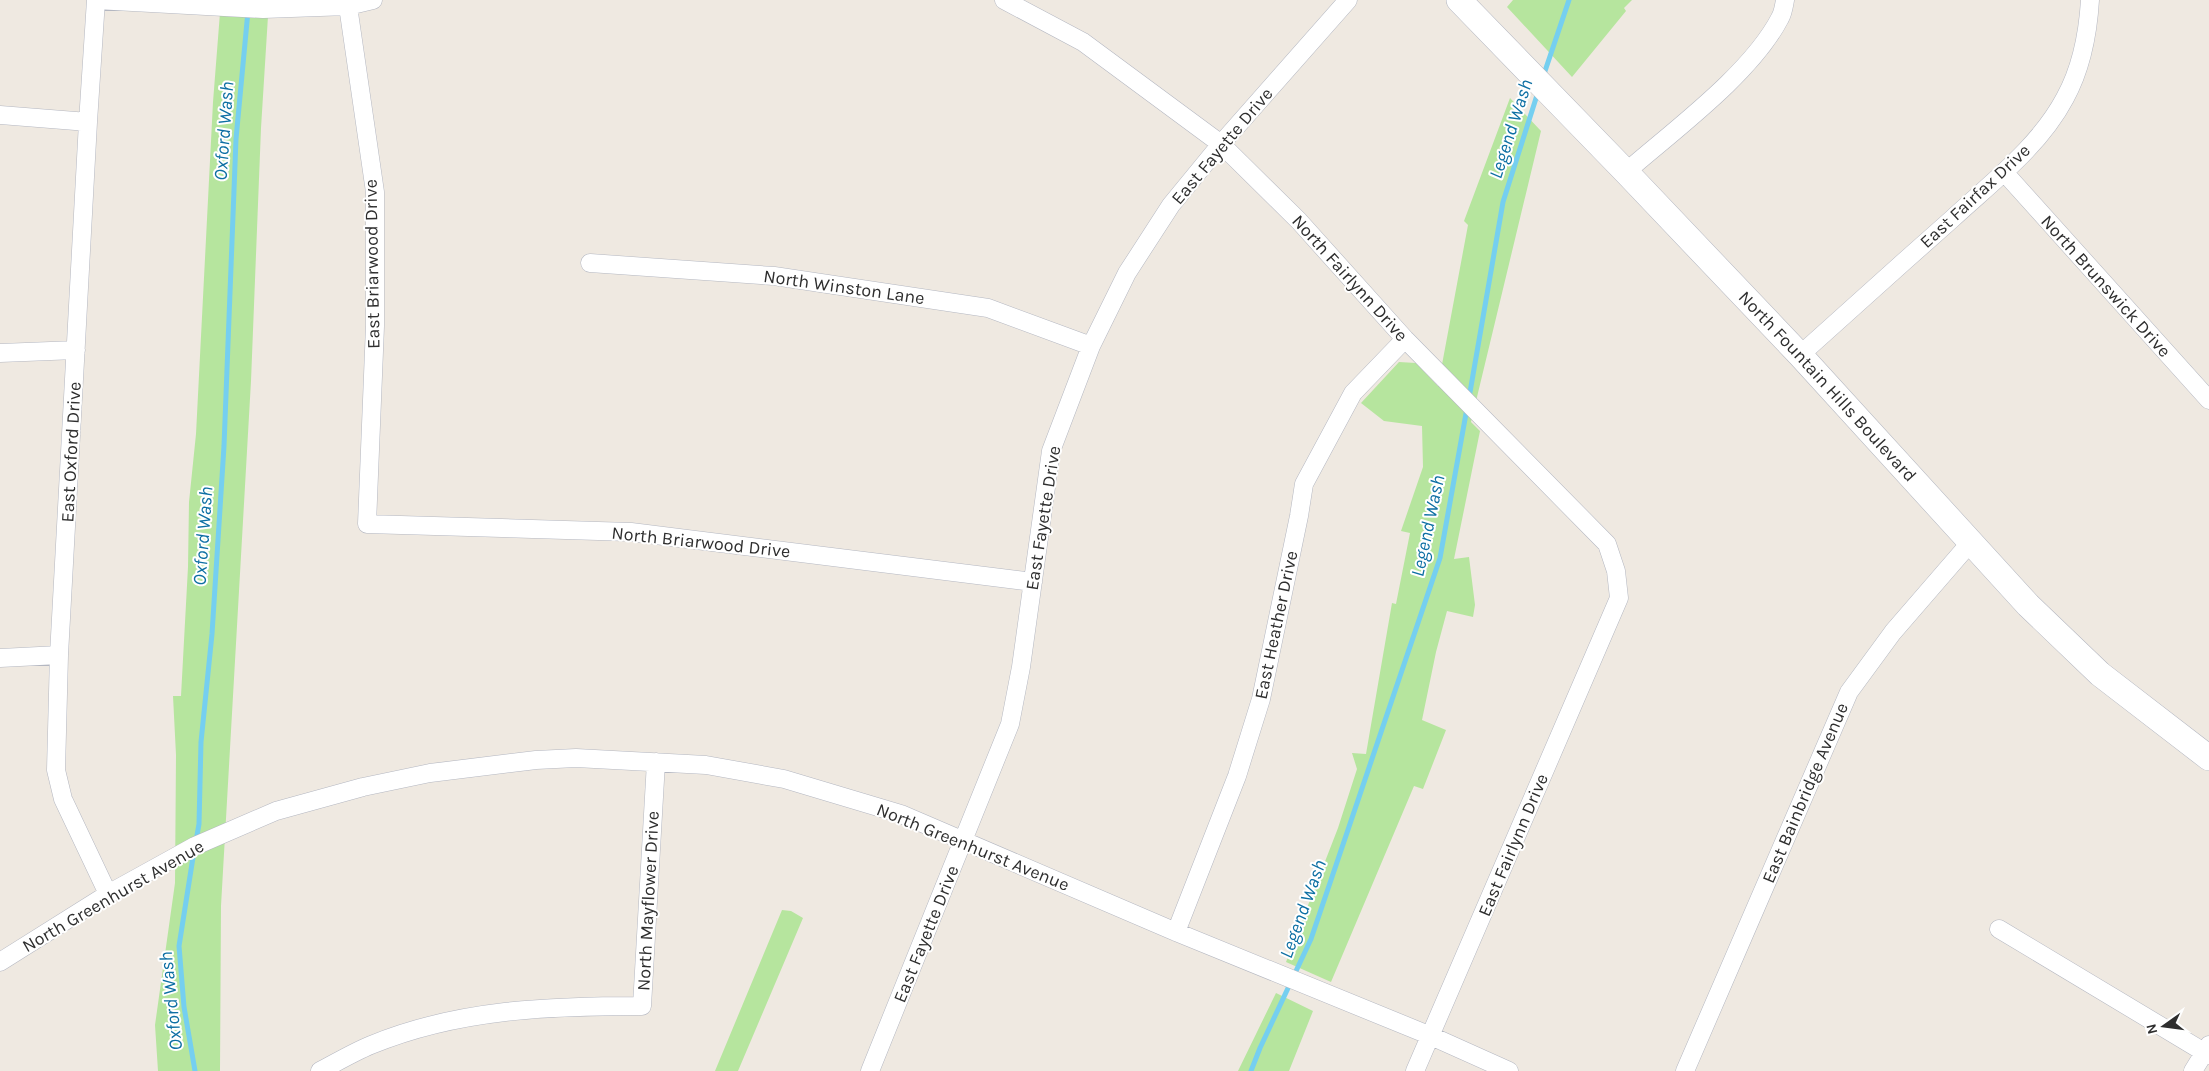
<svg xmlns="http://www.w3.org/2000/svg" width="2209" height="1071" font-family="Karla,sans-serif">
  <rect width="100%" height="100%" fill="#efe9e1"/>
  <!-- green -->
  <path fill="#b6e59e" d="M221 0H269L261 128 251 381 221 906 220 1071H158L155 1025 175 883 176 755 173 696H181L188 567 189 502 196 434 213 102Z
    M1513 0H1632L1624 8 1626 11 1572 77 1507 7Z
    M1510 98 1541 131 1471 422 1480 431 1454 559 1469 557 1475 605 1473 617 1447 611 1436 652 1422 720 1446 730 1423 789 1414 786 1331 982 1286 962 1338 828 1357 769 1352 753 1366 754 1392 603 1396 604 1410 533 1401 531 1423 467 1422 426 1384 421 1361 403 1399 362 1416 363 1438 386 1468 225 1464 221Z
    M782 910 791 911 803 918 738 1071H715Z
    M1276 993 1313 1011 1289 1071H1238Z"/>
  <g fill="none" stroke-linecap="round" stroke-linejoin="round">
    <!-- stream -->
    <path stroke="#75cff0" stroke-width="5" d="M1543 77 1569 0
      M1469 398 1503 202 1538 92
      M196 841 199 824 201 742 212 634 224 446 236 139 248 11
      M194 851 179 946 184 1007 195 1071
      M1251 1071 1260 1048 1311 939 1440 558 1467 408"/>
    <!-- street casing -->
    <g stroke="#b4b7c1" stroke-width="19">
      <path id="street" d="M96 0 88 122 59 655 56 770 63 799 108 894
        M96 0 263 9 348 6 373 0
        M1004 0 1083 42 1221 144 1299 221 1405 339 1607 544 1616 571 1619 598 1415 1071
        M348 6 375 192V326L367 524 631 532 1033 582
        M0 115 88 122
        M1626 172C1674 130 1751 74 1780 18 1783 13 1784 6 1785 0
        M2004 172 2209 400
        M590 263 774 276 988 308 1091 346
        M0 353 76 350
        M1800 355C1850 310 1901 264 1952 219 1992 182 2039 147 2065 98 2081 69 2088 33 2090 0
        M0 658 59 655
        M1999 929 2209 1055
        M1176 932 1237 776 1261 699 1299 516 1304 484 1353 393 1405 339
        M0 962 108 894 195 846 276 811 363 787 430 773 536 760 576 758 706 765 784 779 901 814 1176 932 1431 1036 1509 1071
        M320 1071C337 1062 354 1052 371 1045 458 1009 551 1006 642 1006L656 762
        M870 1071 1010 724 1021 667 1051 451 1091 346 1127 273 1171 205 1221 144 1348 0
        M1685 1071 1849 692 1893 632 1970 543
        M2193 1071 2209 1045"/>
    </g>
    <!-- secondary casing -->
    <g stroke="#b4b7c1" stroke-width="26">
      <g id="secondary">
        <path id="s1" d="M1459 0 1626 172 1800 355 2028 605 2100 674 2209 758"/>
      </g>
    </g>
    <!-- street -->
    <use href="#street" stroke="#fff" stroke-width="18"/>
    <!-- secondary -->
    <use href="#secondary" stroke="#fff" stroke-width="25"/>
  </g>
  <g text-anchor="middle" dominant-baseline="central" stroke-width="4" stroke-linejoin="round" paint-order="stroke">
    <!-- street labels -->
    <g font-size="18" fill="#2e2e2e" stroke="#fff">
      <text transform="translate(1222 146) rotate(-50)">East Fayette Drive</text>
      <text transform="translate(1975 196) rotate(-43)">East Fairfax Drive</text>
      <text transform="translate(372 264) rotate(-91)">East Briarwood Drive</text>
      <text transform="translate(1350 278) rotate(48)">North Fairlynn Drive</text>
      <text transform="translate(2106 286) rotate(48)">North Brunswick Drive</text>
      <text transform="translate(844 287) rotate(8)">North Winston Lane</text>
      <text stroke="none"><textPath href="#s1" startOffset="534">North Fountain Hills Boulevard</textPath></text>
      <text transform="translate(71 452) rotate(-87)">East Oxford Drive</text>
      <text transform="translate(1043 518) rotate(-81)">East Fayette Drive</text>
      <text transform="translate(701 542) rotate(6)">North Briarwood Drive</text>
      <text transform="translate(1276 625) rotate(-78)">East Heather Drive</text>
      <text transform="translate(1805 793) rotate(-67)">East Bainbridge Avenue</text>
      <text transform="translate(1513 845) rotate(-67)">East Fairlynn Drive</text>
      <text transform="translate(973 847) rotate(22)">North Greenhurst Avenue</text>
      <text transform="translate(113 896) rotate(-30)">North Greenhurst Avenue</text>
      <text transform="translate(648 901) rotate(-87)">North Mayflower Drive</text>
      <text transform="translate(926 934) rotate(-68)">East Fayette Drive</text>
    </g>
    <!-- water labels -->
    <g font-size="19" font-style="italic" fill="#0d6fa3" stroke="#fff">
      <text transform="translate(1511 129) rotate(-72)">Legend Wash</text>
      <text transform="translate(224 131) rotate(-86)">Oxford Wash</text>
      <text transform="translate(1428 526) rotate(-78)">Legend Wash</text>
      <text transform="translate(203 536) rotate(-86)">Oxford Wash</text>
      <text transform="translate(1303 909) rotate(-70)">Legend Wash</text>
      <text transform="translate(171 1001) rotate(-96)">Oxford Wash</text>
    </g>
  </g>
  <!-- north arrow -->
  <g transform="translate(2164 1026) rotate(256)" stroke="#ffffff" stroke-width="4" paint-order="stroke">
  <path d="M0-4L9 19L0 12L-9 19Z" fill="#2e2e2e"/>
  <text y="-8" font-size="14" font-weight="bold" text-anchor="middle" fill="#2e2e2e">N</text>
  </g>
</svg>
